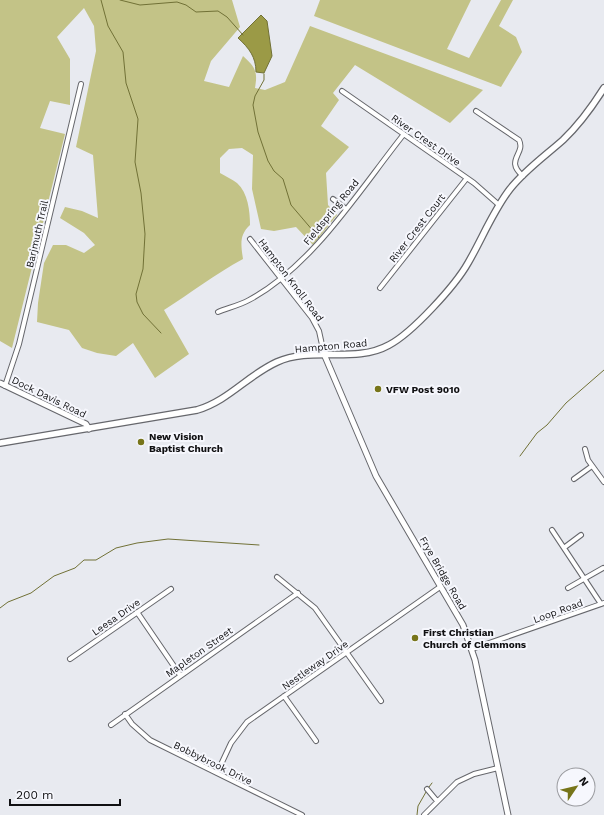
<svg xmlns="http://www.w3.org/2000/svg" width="604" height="815" font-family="'Work Sans',sans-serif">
  <rect width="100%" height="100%" fill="#e8eaf0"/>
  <!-- green -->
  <path fill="#c3c387" d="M0 0H232L240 27 211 61 204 81 229 87 243 56C255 67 258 71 255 88L265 90 285 82 310 26 483 90 450 123 355 65 333 93 339 100 321 126 349 147 326 173 328 205 337 215 313 245 296 227 274 231 261 229 252 189 253 155 242 148 229 149 220 158V173C225 176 232 179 237 183 248 193 250 211 250 225 239 235 241 245 243 259 215 274 191 293 164 310L189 354 155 378 133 343 116 356 97 353 82 348 69 330 37 322 38 303 44 263 53 245H66L84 253 95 245 84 233 60 218 65 207 82 211 98 218 93 155 76 147 96 51 94 26 84 8 57 37 70 59V105L50 101 40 128 65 134 12 348 0 341Z
    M320 0H471L447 49 469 58 501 0H513L499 26 516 37 522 52 501 87 314 16Z"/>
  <!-- water -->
  <path fill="#9b9a46" stroke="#717136" d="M261 15 267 21 272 56 264 73 256 72C256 57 249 48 238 38Z"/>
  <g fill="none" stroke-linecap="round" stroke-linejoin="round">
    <!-- stream -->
    <path stroke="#717136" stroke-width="1" d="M101 0 108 26 123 52 126 83 138 119 135 162 141 193 145 234 143 269 136 294 137 302 143 314 161 333
      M120 0 140 5 177 2 186 5 196 12 218 11 227 17 243 35
      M264 74V80L255 96 253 105 258 132 268 161 274 171 283 179 291 205 320 239
      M520 456 537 433 547 425 566 403 604 370
      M0 608 8 602 31 593 54 576 75 568 84 560H96L116 548 137 543 168 539 259 545
      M429 787 432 783
      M417 815 418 806 426 792"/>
    <!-- minor casing -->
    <g stroke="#66676c" stroke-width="6">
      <path id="minor" d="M342 91 474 183 499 205
        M476 111 519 140C526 154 504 160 523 176
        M333 199 346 209
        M250 239 312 318 319 331 324 354
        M380 288 467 178
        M218 312C228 308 240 305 249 300 313 266 360 189 404 134
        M5 386 19 344 81 84
        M585 449 588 460 604 482
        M574 479 592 466
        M552 530 601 604
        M565 547 581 535
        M277 577 315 608 381 701
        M568 588 603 568
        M137 612 180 675
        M472 649 604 603
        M70 659 171 589
        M284 696 316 741
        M125 714 132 724 150 740 302 815
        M111 725 298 593
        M217 773 231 743 247 722 440 587
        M427 789 437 801
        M424 815 457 782 474 774 498 768"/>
    </g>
    <!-- tertiary casing -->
    <g stroke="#66676c" stroke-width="7">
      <path id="tertiary" d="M324 354 376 476 463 625 475 660 508 815
        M0 383 86 424 89 429"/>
    </g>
    <!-- secondary casing -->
    <g stroke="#66676c" stroke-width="8">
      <path id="secondary" d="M0 443 197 410C228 401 248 375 277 362 312 346 355 364 389 345 412 333 455 286 468 263 482 239 493 211 510 189 525 170 545 156 563 140 580 124 592 107 604 88"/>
    </g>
    <!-- minor -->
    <use href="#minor" stroke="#fff" stroke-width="4"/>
    <!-- tertiary -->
    <use href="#tertiary" stroke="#fff" stroke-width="5"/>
    <!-- secondary -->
    <use href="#secondary" stroke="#fff" stroke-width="5.5"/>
  </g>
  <!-- markers -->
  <g fill="#77751a" stroke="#f6f7fd" stroke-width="1.5">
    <circle cx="378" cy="389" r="4"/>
    <circle cx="141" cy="442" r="4"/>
    <circle cx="415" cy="638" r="4"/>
  </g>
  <g text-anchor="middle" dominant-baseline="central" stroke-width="4" stroke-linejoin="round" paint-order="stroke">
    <!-- street labels -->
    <g font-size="10" fill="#101012" stroke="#f6f7fd">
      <text transform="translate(426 140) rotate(35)">River Crest Drive</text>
      <text transform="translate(331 212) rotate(-51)">Fieldspring Road</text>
      <text transform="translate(417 228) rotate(-52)">River Crest Court</text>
      <text transform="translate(37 234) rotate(-77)">Barjmuth Trail</text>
      <text transform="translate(291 280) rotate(53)">Hampton Knoll Road</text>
      <text transform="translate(331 346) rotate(-5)">Hampton Road</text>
      <text transform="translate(49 397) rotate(26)">Dock Davis Road</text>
      <text transform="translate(443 573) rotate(60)">Frye Bridge Road</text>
      <text transform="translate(558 611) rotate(-20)">Loop Road</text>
      <text transform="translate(116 617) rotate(-35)">Leesa Drive</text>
      <text transform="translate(199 652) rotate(-35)">Mapleton Street</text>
      <text transform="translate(315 665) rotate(-35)">Nestleway Drive</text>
      <text transform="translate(213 763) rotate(26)">Bobbybrook Drive</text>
    </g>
    <!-- poi labels -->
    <g font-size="10" font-weight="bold" fill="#101012" stroke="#f6f7fd" text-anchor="start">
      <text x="386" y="389">VFW Post 9010</text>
      <text x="149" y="436">New Vision<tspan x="149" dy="12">Baptist Church</tspan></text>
      <text x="423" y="632">First Christian<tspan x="423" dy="12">Church of Clemmons</tspan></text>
    </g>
  </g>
  <!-- north arrow -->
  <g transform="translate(576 787) rotate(55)"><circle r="19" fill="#f6f7fd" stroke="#9a9b9f"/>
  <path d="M0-3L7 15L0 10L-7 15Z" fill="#77751a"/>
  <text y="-6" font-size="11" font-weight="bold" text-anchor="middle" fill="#101012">N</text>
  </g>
  <!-- scale -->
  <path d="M10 799v6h110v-6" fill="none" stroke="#101012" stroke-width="2"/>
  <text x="16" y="799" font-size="12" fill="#101012" stroke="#f6f7fd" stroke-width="3" paint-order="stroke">200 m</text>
</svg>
